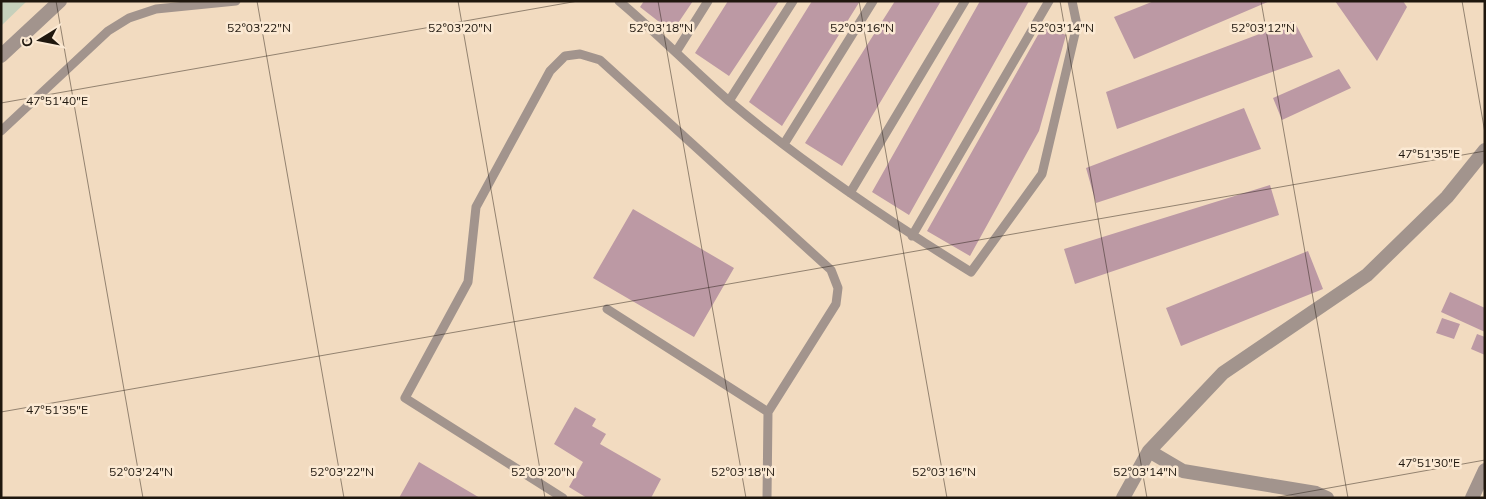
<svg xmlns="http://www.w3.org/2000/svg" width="1486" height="499" font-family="Mulish,sans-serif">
  <rect width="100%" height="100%" fill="#f2dbc0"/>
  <!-- green -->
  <path fill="#c6d0bb" d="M1 1H27L1 26Z"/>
  <!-- building -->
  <path fill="#bc99a4" d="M644 1H693L672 32 640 7Z
    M728 1H779L729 76 695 53Z
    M812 1H860L782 126 749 102Z
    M895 1H941L842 166 805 143Z
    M980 1H1029L909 215 872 192Z
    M1154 1H1270L1134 59 1114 17Z
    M1335 1H1403L1407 7 1377 61Z
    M1294 21 1313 57 1117 129 1106 92Z
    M1043 26 1066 35 1039 131 970 256 927 231Z
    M1339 69 1351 88 1282 120 1273 98Z
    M1244 108 1261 149 1096 203 1086 168Z
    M1270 185 1279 215 1075 284 1064 249Z
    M633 209 734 268 694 337 593 278Z
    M1308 251 1323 289 1181 346 1166 308Z
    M1450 292 1485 308V332L1441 312Z
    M1442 318 1460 324 1454 339 1436 333Z
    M1477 334 1485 337V355L1471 349Z
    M575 407 596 419 592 426 606 434 600 444 661 479 651 498H587L569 487 583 462 554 444Z
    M419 462 480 498H399Z"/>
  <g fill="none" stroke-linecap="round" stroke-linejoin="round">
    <!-- service -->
    <path stroke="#a2948d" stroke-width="9" d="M619 1C657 33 692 69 729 101 805 165 887 220 971 272L1042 174 1077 25 1072 1
      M676 52 708 1
      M729 101 793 1
      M1 131 108 31 129 18 156 9 236 1
      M784 144 873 1
      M850 193 965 1
      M912 236 1049 1
      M607 309 768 412
      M563 498 405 398 468 282 476 207 550 71 565 56 580 54 600 60 831 270 838 288 836 304 768 412 767 498"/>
    <!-- minor -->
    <path stroke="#a2948d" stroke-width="14" d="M1 56 60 1
      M1149 451 1183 471 1316 493 1327 498
      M1123 498 1149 451 1223 373 1367 275 1447 197 1485 150
      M1472 498 1485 470"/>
  </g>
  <!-- ticks -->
  <path fill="none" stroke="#1f170e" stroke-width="1" stroke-opacity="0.45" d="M56 1 143 498M257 1 344 498M458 1 545 498M658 1 746 498M859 1 947 498M1060 1 1147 498M1261 1 1348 498M1462 1 1485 133M1 103 578 1M1 412 1485 151M1273 498 1485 460"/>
  <g font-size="12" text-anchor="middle" fill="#1f170e" stroke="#fbe9d3" stroke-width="5" stroke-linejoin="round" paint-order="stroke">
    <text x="1263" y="32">52°03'12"N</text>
    <text x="259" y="32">52°03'22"N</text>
    <text x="460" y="32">52°03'20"N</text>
    <text x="661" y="32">52°03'18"N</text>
    <text x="862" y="32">52°03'16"N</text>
    <text x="1062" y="32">52°03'14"N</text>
    <text x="57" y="105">47°51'40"E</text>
    <text x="1429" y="158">47°51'35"E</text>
    <text x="57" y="414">47°51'35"E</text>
    <text x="1429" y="467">47°51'30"E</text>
    <text x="141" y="476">52°03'24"N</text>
    <text x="342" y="476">52°03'22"N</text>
    <text x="543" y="476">52°03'20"N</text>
    <text x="743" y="476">52°03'18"N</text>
    <text x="944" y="476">52°03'16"N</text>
    <text x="1145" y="476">52°03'14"N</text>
  </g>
  <!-- border -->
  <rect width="1486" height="499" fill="none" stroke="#1f170e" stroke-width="5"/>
  <!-- north arrow -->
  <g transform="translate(40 40) rotate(260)" stroke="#fbe9d3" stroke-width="4" paint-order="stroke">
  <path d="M0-4L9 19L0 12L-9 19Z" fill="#1f170e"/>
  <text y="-8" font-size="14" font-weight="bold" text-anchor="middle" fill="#1f170e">С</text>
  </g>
</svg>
